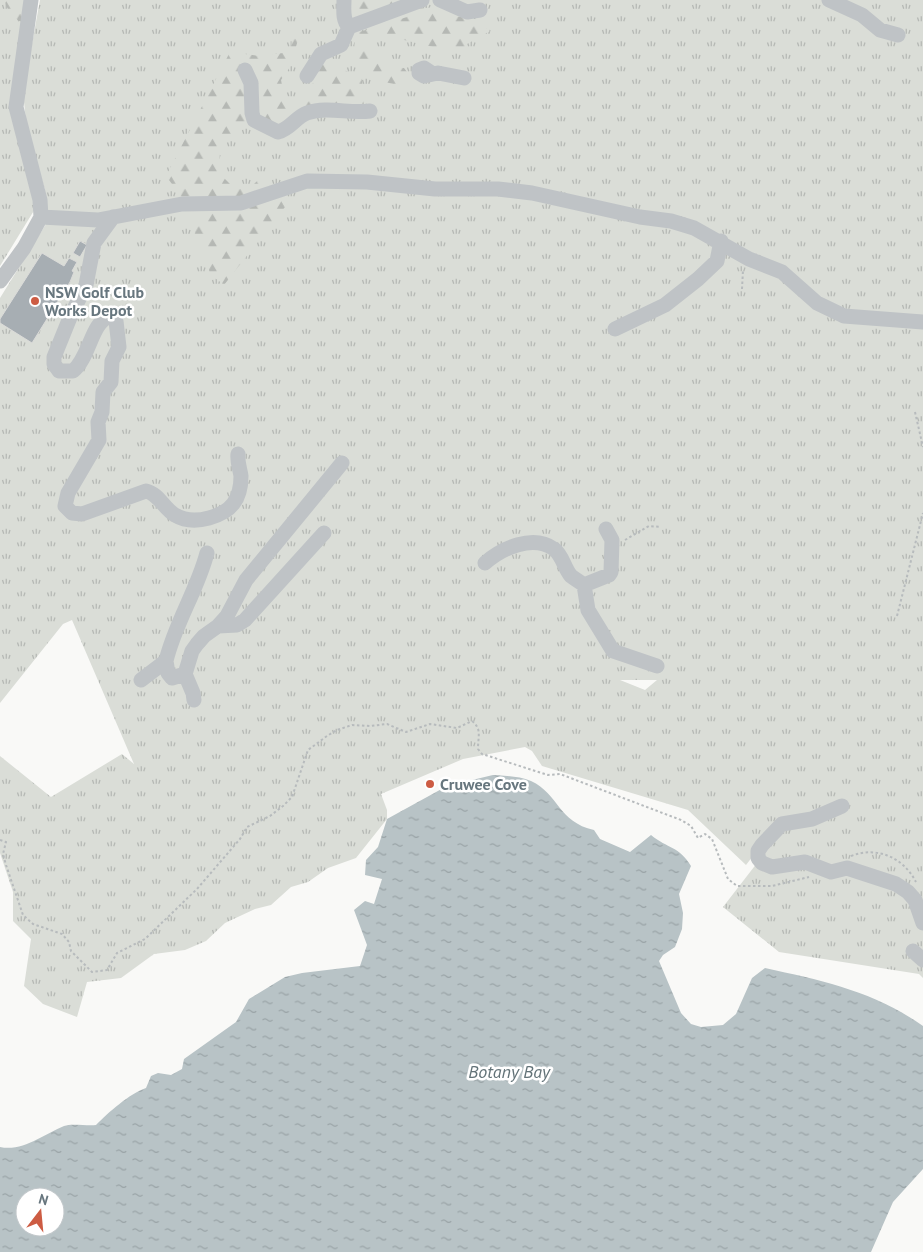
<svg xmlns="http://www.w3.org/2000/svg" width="923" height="1252" font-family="'PT Sans',sans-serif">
  <defs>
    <pattern id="grass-tufts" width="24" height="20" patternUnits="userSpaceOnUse" patternTransform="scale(1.25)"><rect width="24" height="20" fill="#daddd7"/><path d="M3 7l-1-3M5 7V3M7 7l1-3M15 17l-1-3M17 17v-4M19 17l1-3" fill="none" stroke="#b5b8b4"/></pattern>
    <pattern id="forest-firs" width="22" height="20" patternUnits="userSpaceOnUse" patternTransform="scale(1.25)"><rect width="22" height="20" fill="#daddd7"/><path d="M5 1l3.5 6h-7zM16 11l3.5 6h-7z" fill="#b5b8b4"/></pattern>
    <pattern id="water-ripples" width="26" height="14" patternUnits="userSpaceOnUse" patternTransform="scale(1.25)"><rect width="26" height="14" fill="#b8c3c6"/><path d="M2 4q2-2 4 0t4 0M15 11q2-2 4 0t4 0" fill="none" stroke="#99a3a6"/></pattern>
  </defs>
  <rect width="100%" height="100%" fill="#f9f9f7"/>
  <!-- grass -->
  <path fill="url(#grass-tufts)" fill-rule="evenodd" d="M0 0H24L17 68 38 204 0 266Z
    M40 0H923V978L919 974 779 952 723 907 764 854 776 826 746 865 688 810 542 766 532 751 525 747 463 759 381 794 387 810V819L356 858 328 868 308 882 291 887 271 905 255 909 225 923 206 941 185 950 154 954 121 978 87 982 77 1017 43 1004 24 986 31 939 13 921V892L0 853V756L51 797 122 754 134 764 72 620 63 624 0 703V298L46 224 45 190 27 130 23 93ZM620 680H657L645 690Z"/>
  <!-- forest -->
  <path fill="url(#forest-firs)" d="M4 0H24L22 23 10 14Z
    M357 0H411L353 26Z
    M436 7 454 16 475 19 490 31 467 44 462 54 371 32 366 46 391 67 404 68 410 76 412 88 380 81 353 55 356 33 407 17 415 9Z
    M300 33 290 67 281 80 284 95 295 99 307 95 324 61 362 78 364 108 333 105 283 130 247 121 220 149 219 173 235 189H249L266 172 285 207 224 285 210 274 205 254 194 244 196 216 166 176 230 52 259 56 291 52 292 35Z"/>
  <!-- water -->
  <path fill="url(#water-ripples)" fill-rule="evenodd" d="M493 775C505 776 519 776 531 781 559 794 558 822 594 830L600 839 630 852 651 835C668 849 679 846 691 866L679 894 683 913 682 929 675 947 663 955 659 961 681 1013 691 1024 701 1027 723 1025 736 1014 752 978 765 968C824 981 873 991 923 1026V1169L893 1202 871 1252H0V1147C23 1152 44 1134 64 1126 72 1123 86 1126 96 1125 109 1112 129 1094 146 1088L151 1076 158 1073 171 1075 182 1069 184 1059 236 1022 249 999 285 977 302 973 360 966 367 945 354 910 365 901 374 904 382 879 365 875 366 860 378 847 387 819 447 786ZM25 1197H55V1227H25Z"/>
  <!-- building -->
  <path fill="#a7aeb3" stroke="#dbdbd9" d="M80 241 87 245 80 257 73 253Z
    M42 253 64 266 69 258 77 262 72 271 74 272 70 282 32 343 0 323V319Z"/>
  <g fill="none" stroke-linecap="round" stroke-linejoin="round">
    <!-- path -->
    <path stroke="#b7bbbd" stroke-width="2" stroke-dasharray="2.5 2.5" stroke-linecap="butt" d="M742 289 743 270
      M915 412 923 447
      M625 540 649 526 661 527
      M897 616 923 513
      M0 840 6 842 3 854 6 865 23 915 33 924 62 934 69 942 71 951 92 972 107 970 117 953 145 939 197 889 240 839 247 827 270 816 283 806 292 797 308 750 327 736 337 730 352 725 370 726 387 724 406 732 430 724 457 728 472 721C482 729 478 736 478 749L482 754 548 775 560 774 681 820 691 826 698 838 705 834 712 839 728 879 737 886H772L809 877
      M851 856C877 846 903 857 916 882"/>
    <!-- minor -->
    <path stroke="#bfc3c6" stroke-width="15" d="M344 0C344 9 342 20 349 27L422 0
      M440 0 467 12 480 10
      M829 0 862 15 880 30 898 35
      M245 70 251 83 252 113 254 120 278 132C290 129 296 117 307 113 328 106 349 114 370 111
      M433 74 424 68 419 70V73L424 76 438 73 464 78
      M307 76 321 54 341 45 349 27
      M41 217 98 220 182 204 241 203 307 181 367 182 435 189H498L532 193 640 217 671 221 694 228 749 259 782 272 817 303 844 316 923 322
      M113 217 94 243 86 285 71 315 54 357V364L59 371H73C90 357 91 322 110 316L116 321 119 347 112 361 111 382 103 392 102 412 98 422 99 440 68 493 65 506 72 513 82 514 146 491C159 494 164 509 175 515 185 521 198 521 209 518 231 512 241 500 241 476 240 469 237 462 238 454
      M0 281 24 248 41 217 40 200 16 107 31 0
      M615 329 665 305 698 279 717 261 721 241
      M485 563C502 548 533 534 554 549 563 556 564 568 571 576 575 579 580 582 584 585L609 575 611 572 612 540 606 529
      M584 585 588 610 613 651 657 666
      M218 626 237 625 245 620 324 533
      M166 661C175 623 197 591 207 553
      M185 674 192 651 197 644 204 636 218 626 227 616 246 580 342 463
      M141 680 166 661 168 673 172 678 185 674 193 693 194 700
      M842 806 812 819 782 824 762 845 758 851V858L762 863 772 867 805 862 831 872 847 868 896 884 908 892 915 900 923 923
      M913 951 923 960"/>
  </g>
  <!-- markers -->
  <g fill="#cd5c43" stroke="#fff" stroke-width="2">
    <circle cx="35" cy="301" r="5"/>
    <circle cx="430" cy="784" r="5"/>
  </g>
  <g text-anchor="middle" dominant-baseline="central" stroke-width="5" stroke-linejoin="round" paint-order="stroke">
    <!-- poi labels -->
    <g font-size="16" font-weight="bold" fill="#67767e" stroke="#fff" text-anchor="start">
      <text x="45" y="292">NSW Golf Club<tspan x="45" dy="18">Works Depot</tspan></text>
      <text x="440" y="784">Cruwee Cove</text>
    </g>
    <!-- water labels -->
    <g font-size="18" font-style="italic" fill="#637378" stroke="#fff">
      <text x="509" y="1071">Botany Bay</text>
    </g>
  </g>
  <!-- north arrow -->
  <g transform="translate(40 1212) rotate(16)"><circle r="24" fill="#ffffff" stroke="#c2c8cb"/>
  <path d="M0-4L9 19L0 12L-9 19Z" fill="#cd5c43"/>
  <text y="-8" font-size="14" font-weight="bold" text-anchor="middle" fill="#67767e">N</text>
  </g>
</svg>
